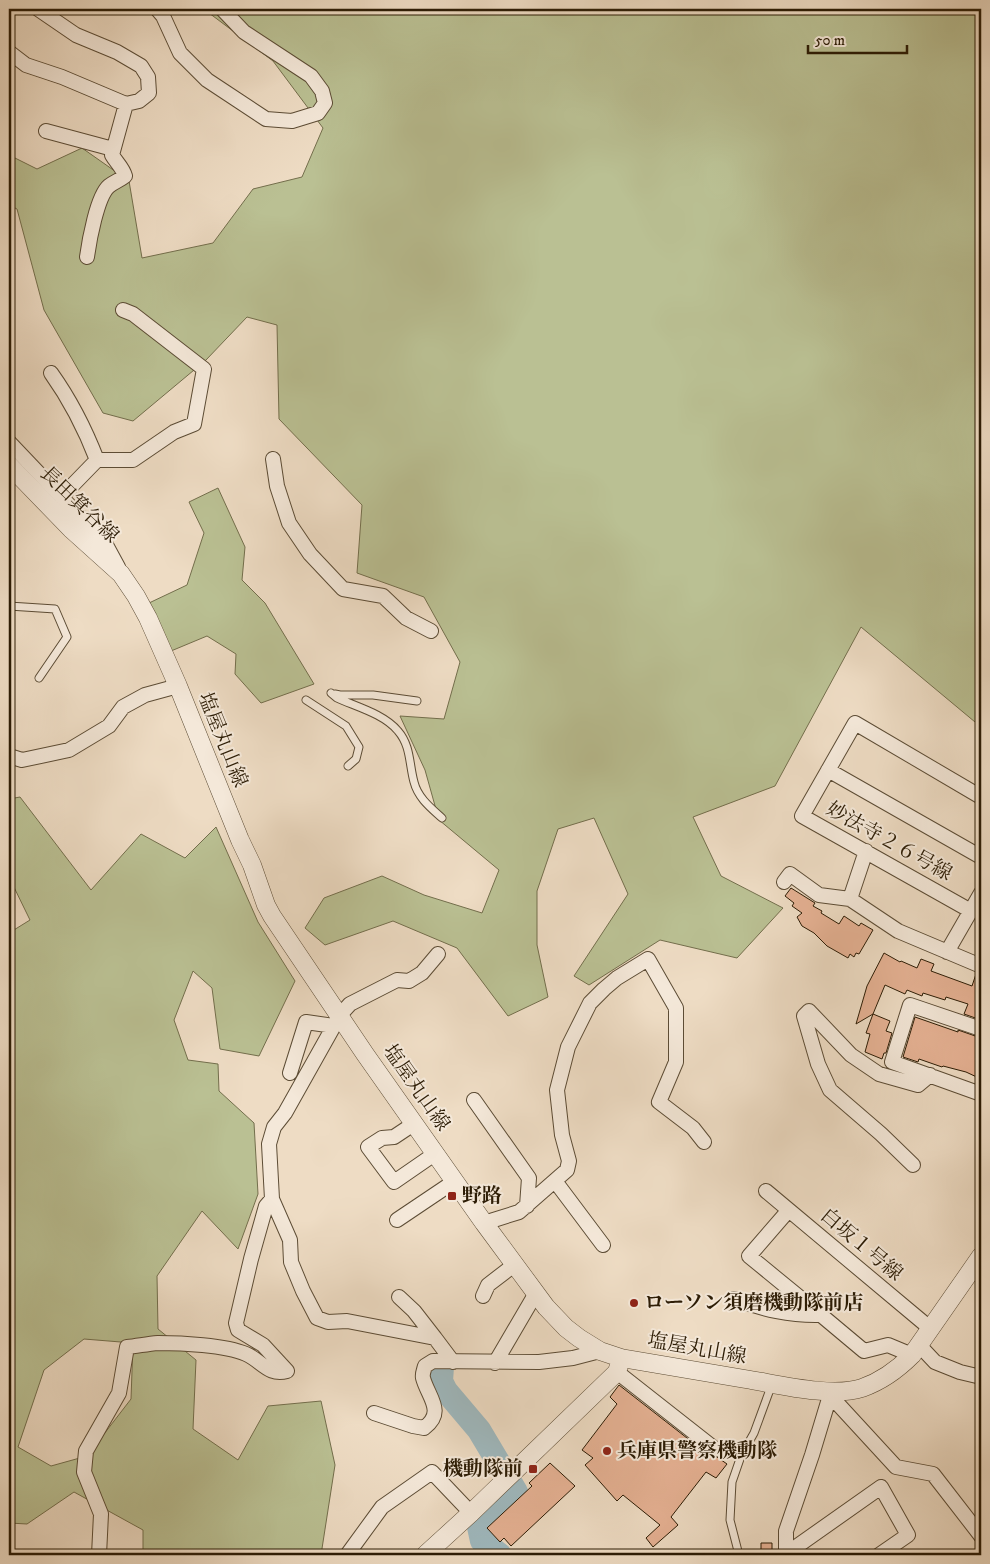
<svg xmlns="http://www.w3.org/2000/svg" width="990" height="1564" font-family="'IM FELL DW Pica','Noto Serif JP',serif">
  <rect width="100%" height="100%" fill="#eedcc4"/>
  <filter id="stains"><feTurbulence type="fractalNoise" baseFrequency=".004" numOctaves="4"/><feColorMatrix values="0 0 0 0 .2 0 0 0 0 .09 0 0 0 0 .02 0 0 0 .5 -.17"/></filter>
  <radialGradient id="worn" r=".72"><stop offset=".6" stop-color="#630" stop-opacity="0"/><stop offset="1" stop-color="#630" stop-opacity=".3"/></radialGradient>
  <!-- green -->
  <path fill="#bac093" stroke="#736e4c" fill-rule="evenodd" d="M201 9H981V727L861 627 775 786 693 817 721 876 783 908 737 958 660 940 589 985 574 976 628 894 594 818 558 829 537 891V945L548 997 508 1016 457 948 393 921 325 945 305 928 324 898 382 876 424 895 482 913 499 870 439 820 425 770 400 716 444 719 460 662 424 597 357 573 362 505 279 419 277 325 247 317 206 360 133 421 103 413 44 310 17 209 9 205V155L37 169 82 148 129 181 142 258 213 243 253 189 302 177 323 128 273 61 205 10Z
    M218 488 245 547 242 580 265 603 314 684 261 703 235 674 236 654 207 636 171 651 149 603 187 585 204 533 189 502Z
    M20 797 91 890 141 834 185 858 216 827 258 922 295 981 259 1056 220 1049 212 988 193 971 174 1020 188 1060 218 1064 219 1091 254 1123 258 1194 238 1249 202 1211 157 1276 158 1329 196 1360 193 1429 238 1460 268 1406 321 1401 335 1465 321 1555H143V1530L74 1492 27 1524 9 1523V933L30 920 9 877V799ZM84 1339 133 1343 131 1399 87 1456 51 1466 18 1447 44 1370Z"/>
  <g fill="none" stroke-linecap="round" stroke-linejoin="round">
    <!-- river -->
    <path stroke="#9fb9bf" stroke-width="24" d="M442 1367 441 1381 446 1391 479 1430 516 1492 483 1521 479 1527 482 1541 500 1555"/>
  </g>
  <!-- building -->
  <path fill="#e5b193" stroke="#2c1c05" d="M791 888 815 903 813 906 822 911 821 913 839 924 844 916 859 926 861 923 873 930 859 954 856 953 854 957 850 954 848 958 827 946 814 933 802 926 797 917 802 913 792 906 794 903 785 896Z
    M884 953 900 962 901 961 917 968 921 959 934 964 931 971 972 986 976 974 981 975V1020L964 1014 968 1004 946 997 945 1000 923 993 922 996 907 990 905 994 885 985 873 1014 890 1021 886 1031 892 1033 886 1053H884L882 1059 865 1052 870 1034 866 1033 873 1014 856 1024 867 986Z
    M915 1017 958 1032V1030L981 1038V1079L966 1072 943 1066 942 1067 919 1059 918 1062 903 1057Z
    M619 1385 710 1456 717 1457 727 1464 716 1478 706 1472 671 1517 678 1525 653 1547 646 1538 660 1525 623 1495 617 1501 585 1465 593 1458 582 1450 617 1404 610 1397Z
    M550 1463 575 1486 511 1546 504 1538 500 1542 487 1528 532 1486 529 1483Z
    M761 1543H772V1555H761Z"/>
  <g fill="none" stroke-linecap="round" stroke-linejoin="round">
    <!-- service casing -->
    <g stroke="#5c4c35" stroke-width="9">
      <path id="service" d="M9 606 55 609 67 637 39 678
        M331 693 337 698C357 707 384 714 398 731 411 746 409 764 414 782 418 798 431 808 442 818
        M335 694 340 695H373L417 701
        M306 700 346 726 359 747 356 759 348 766
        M739 1555 730 1520 732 1482 741 1456 754 1433 772 1384"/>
    </g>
    <!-- minor casing -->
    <g stroke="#5c4c35" stroke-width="16">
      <path id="minor" d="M157 9 163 16 180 53 207 80 266 119 292 121 318 113 325 103 322 91 311 76 244 32 222 9
        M9 52 26 65 62 77 126 104 139 101 149 93 148 77 141 66 117 52 76 35 38 9
        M46 131 113 149
        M87 257C89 242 97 196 109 186 114 182 120 180 125 176 123 168 116 162 112 155L126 104
        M51 373C71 401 85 429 97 460
        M9 442 105 543 118 567
        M273 459 277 486 289 523 310 554 343 589 383 596 406 618 431 631
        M61 497 97 460H133L174 432 194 424 204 369 133 314 123 310
        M9 756 22 760 69 750 109 726 123 707 145 695 178 686
        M828 770 981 857
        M866 851 850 899 898 931 981 966
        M784 882 790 874 819 895 850 899
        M971 911 802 816 855 723 981 797
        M947 952 981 893
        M981 1029 910 1005 892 1062 981 1094
        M290 1073 306 1022 334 1026
        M474 1100 529 1178 527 1206
        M415 1123 394 1137 382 1138 368 1147 394 1182 436 1153
        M913 1165 881 1134 830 1090 818 1064 804 1016 809 1011 851 1055 879 1074 918 1085 930 1075
        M555 1181 603 1245
        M766 1191 931 1329
        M272 1199 290 1240 291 1262 303 1291 317 1318 328 1322 347 1321 435 1338 453 1362
        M788 1211 749 1256 821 1315
        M397 1220 455 1181
        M484 1223 519 1212 567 1170 569 1161 562 1135 557 1090 568 1047 590 1003 604 989 617 978 648 959 676 1008V1062L659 1102 693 1128 704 1142
        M483 1296 488 1285 514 1265
        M399 1297 414 1311 435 1338
        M734 1299C763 1309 790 1316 821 1315L864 1351 888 1345 912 1355
        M919 1345 935 1362 960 1372 981 1377
        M495 1363 536 1293
        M617 1372 715 1449
        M831 1392 838 1404 896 1467 933 1474 981 1536
        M374 1413 413 1426 424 1428C446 1412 428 1397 423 1378 422 1374 424 1370 425 1366L433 1361 539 1362 573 1358 600 1351
        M786 1554 881 1487 908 1535 879 1555
        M99 1555 101 1514 84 1472 86 1451 119 1393 127 1347C137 1346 147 1344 158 1343 181 1343 225 1345 246 1354 262 1361 268 1376 287 1371L263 1345 238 1330 236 1323 251 1259 266 1206 272 1199 269 1144 274 1127 285 1113 340 1015 350 1004 397 980 409 981 422 973 438 954
        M347 1555 382 1507 432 1472 471 1513
        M786 1555V1531L812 1455 831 1392"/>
    </g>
    <!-- tertiary casing -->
    <g stroke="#5c4c35" stroke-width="19">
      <path id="tertiary" d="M9 465 71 529 121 574 136 596 148 618 178 686 240 840 252 865 266 905 272 916 365 1054 484 1223 546 1307 566 1328 579 1338 600 1351 621 1358C662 1365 704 1372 745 1379 777 1384 831 1398 862 1388 882 1381 897 1370 912 1355L981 1256
        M425 1555 471 1513 617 1372 621 1358"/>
    </g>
    <!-- service -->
    <use href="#service" stroke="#f4e8d9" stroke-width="7"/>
    <!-- minor -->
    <use href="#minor" stroke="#f4e8d9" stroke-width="14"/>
    <!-- tertiary -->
    <use href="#tertiary" stroke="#f4e8d9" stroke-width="18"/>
  </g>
  <!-- markers -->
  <g fill="#8f2418" stroke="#f4e8d9" stroke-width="2">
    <rect x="447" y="1191" width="10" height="10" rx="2.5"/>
    <circle cx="634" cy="1303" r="5"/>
    <circle cx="607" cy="1451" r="5"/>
    <rect x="528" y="1464" width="10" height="10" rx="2.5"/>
  </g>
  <g text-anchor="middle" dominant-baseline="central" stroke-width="4" stroke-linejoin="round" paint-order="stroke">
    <!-- street labels -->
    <g font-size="20" fill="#2c1c05" stroke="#f4e8d9">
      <text transform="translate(79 505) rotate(44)">長田箕谷線</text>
      <text transform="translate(222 740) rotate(68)">塩屋丸山線</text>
      <text transform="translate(889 842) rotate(29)">妙法寺２６号線</text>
      <text transform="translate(416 1088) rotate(55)">塩屋丸山線</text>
      <text transform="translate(861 1245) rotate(40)">白坂１号線</text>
      <text transform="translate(697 1349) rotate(10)">塩屋丸山線</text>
    </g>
    <!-- poi labels -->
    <g font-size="20" font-weight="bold" fill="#2c1c05" stroke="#f4e8d9" text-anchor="start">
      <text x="462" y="1196">野路</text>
      <text x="644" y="1303">ローソン須磨機動隊前店</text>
      <text x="617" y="1451">兵庫県警察機動隊</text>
      <text x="523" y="1469" text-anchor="end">機動隊前</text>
    </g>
  </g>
  <!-- margin -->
  <rect width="990" height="1564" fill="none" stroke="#eedcc4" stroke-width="30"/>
  <rect x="10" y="10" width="970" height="1544" fill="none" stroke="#2c1c05" stroke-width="2.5"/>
  <rect x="15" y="15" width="960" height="1534" fill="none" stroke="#2c1c05"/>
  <!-- scale -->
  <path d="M808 45v8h99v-8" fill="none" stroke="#2c1c05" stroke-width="2.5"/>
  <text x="815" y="45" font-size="15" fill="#2c1c05" stroke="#f4e8d9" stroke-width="4" paint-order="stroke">50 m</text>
  <rect width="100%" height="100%" filter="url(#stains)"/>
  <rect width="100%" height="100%" fill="url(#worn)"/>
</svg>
